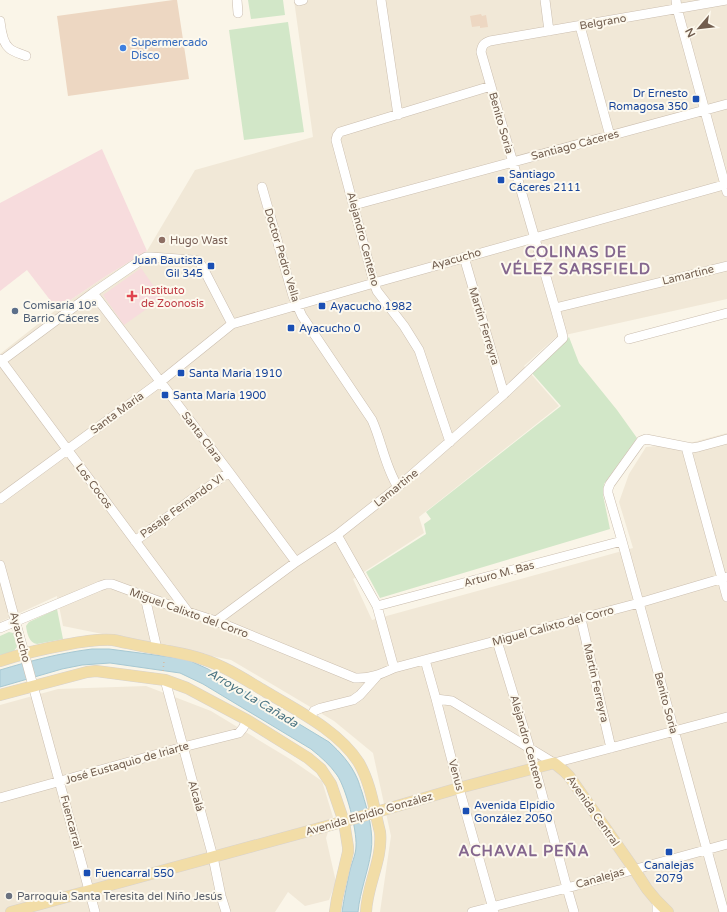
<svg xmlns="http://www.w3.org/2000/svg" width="727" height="912" font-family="'Varela Round',sans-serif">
  <rect width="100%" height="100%" fill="#faf5e8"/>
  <!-- residential -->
  <path fill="#f1e8d7" d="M294 0H727V299L556 337 524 366 559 406 419 517 424 533 353 579 372 620 633 548 619 502 629 474 646 447 690 443 727 433V912H380L391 836 373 753 334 721 231 660 63 626 57 596 0 622V354L57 309 106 276 147 251 195 170 313 137Z
    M146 686 211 711 290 759 322 781 333 817 326 838 336 882 329 900 305 906 288 892 275 912H0V705L58 689Z"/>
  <!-- medical -->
  <path fill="#f7dcdd" d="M102 149 147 251 106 276 57 309 27 270 0 291V203Z
    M141 268 162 298 124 325 103 295Z"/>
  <!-- green -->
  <path fill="#d2e7c8" d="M248 0H283L285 15 251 19Z
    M288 22 304 132 244 140 229 30Z
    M569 337 579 363 617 410 637 438 604 484 603 495 610 529 380 598 366 572 426 534 424 524 431 519 426 512 561 406 531 372Z
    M57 609 63 639 37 644C29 643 27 633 26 626L29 622Z
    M9 632 13 633 17 647 13 652 0 655V636Z"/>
  <!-- water -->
  <path fill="#bedae2" stroke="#a6c8d3" d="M92 649H109L186 659 208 669 329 742C340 752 351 764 357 778 359 782 360 787 362 792 368 812 374 832 371 852 368 872 360 891 358 912H342C344 898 347 884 350 870 352 862 356 854 356 846 357 830 346 788 337 775 330 765 321 757 311 749L203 684 180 673 110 663 82 665 62 669 0 687V670C30 661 60 653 92 649Z"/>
  <!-- building -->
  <path fill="#edd7c2" d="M173 0H177L189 79 68 96 57 16Z
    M481 14 482 16 486 15 488 27 480 28V26L472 27 470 16Z"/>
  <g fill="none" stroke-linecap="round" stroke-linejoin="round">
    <!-- minor casing -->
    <g stroke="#cbbeaf" stroke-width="10">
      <path id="minor" d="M237 0 238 13
        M381 0 398 115
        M545 0 549 31
        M676 0 677 8 727 192
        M299 1 303 0
        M0 21C1 29 2 42 9 48 13 52 21 54 26 56
        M580 26 610 136
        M262 187 293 296 302 316 372 420C382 442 385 467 398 487
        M354 205 727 104
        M464 257 504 394
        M93 293 229 472 296 562
        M555 308 727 266
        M629 339 727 313
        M0 359 188 612
        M0 362 93 293 141 260 146 257H151L192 260 198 261 202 266 232 324
        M450 442 419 350 404 326 377 291 374 283 336 140 337 136 340 132 491 86
        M686 447 727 597
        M0 499 160 382 232 324 374 283 727 184
        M337 535 377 606 394 668
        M135 541 229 472
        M0 565 95 912
        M145 597 157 649
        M377 606 622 541
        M581 619 611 748
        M216 621 296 562 337 535 398 487 504 394 563 338 562 333 555 308 481 52C482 45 484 43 490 41L727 0
        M0 628 100 586 106 584H112L188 612 216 621 355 678C370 679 381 674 394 668L639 603 727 577
        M497 641 530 749 567 888 574 912
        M425 660 436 699 459 788 494 912
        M165 680 213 857 221 896 226 912
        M436 699 452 701 554 763 727 717
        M310 718 314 711 321 708 353 700 360 695 377 676
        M0 798 183 747 239 733 243 728 247 720
        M472 912 567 888 727 844
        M657 912V901
        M724 912 622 541 608 493V489L610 484 638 445 641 441 646 439 692 448 698 447 727 439"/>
    </g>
    <!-- major casing -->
    <g stroke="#d8d2ce" stroke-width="12">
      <path id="major" d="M0 661C21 654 42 649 64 645 80 642 96 639 113 640 128 643 143 647 158 649 172 652 188 654 202 659 225 666 246 680 266 692 298 711 339 731 359 763 371 784 374 809 380 832 383 859 367 885 366 912
        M0 695 87 672 96 671 165 680 187 688 247 720 308 758 321 769 331 784 344 822 348 847V852L337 899 335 912
        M11 912 349 820 459 788 554 763 564 771 569 776 634 869 647 889 657 901 668 912"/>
    </g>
    <!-- path -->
    <path stroke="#d2bba6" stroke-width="1.5" stroke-dasharray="1 3" stroke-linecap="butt" d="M163 671 164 661"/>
    <!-- minor -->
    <use href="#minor" stroke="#fff" stroke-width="9"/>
    <!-- major -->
    <use href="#major" stroke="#f2dda7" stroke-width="11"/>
  </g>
  <!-- markers -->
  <circle fill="#3f7fe0" stroke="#fdf9ee" stroke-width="1.5" cx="123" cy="48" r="4"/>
  <g fill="#1a4fb4" stroke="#fdf9ee" stroke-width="1.5">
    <rect x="692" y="95" width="8" height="8" rx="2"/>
    <rect x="497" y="176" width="8" height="8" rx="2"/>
    <rect x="207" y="262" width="8" height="8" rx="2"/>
    <rect x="318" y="302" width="8" height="8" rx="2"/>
    <rect x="287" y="324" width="8" height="8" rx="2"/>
    <rect x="177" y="369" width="8" height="8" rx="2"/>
    <rect x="161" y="391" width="8" height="8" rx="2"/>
    <rect x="462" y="807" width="8" height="8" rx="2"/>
    <rect x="665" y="848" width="8" height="8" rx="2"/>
    <rect x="83" y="869" width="8" height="8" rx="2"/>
  </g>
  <circle fill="#8d6e63" stroke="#fdf9ee" stroke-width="1.5" cx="162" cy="240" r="4"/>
  <path fill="#e0444e" stroke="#fdf9ee" stroke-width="1.5" d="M130 290h4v4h4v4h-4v4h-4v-4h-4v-4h4z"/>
  <circle fill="#5c6f8a" stroke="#fdf9ee" stroke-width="1.5" cx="15" cy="311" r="4"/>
  <circle fill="#6b7280" stroke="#fdf9ee" stroke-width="1.5" cx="9" cy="896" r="4"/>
  <g text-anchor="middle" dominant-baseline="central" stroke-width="4" stroke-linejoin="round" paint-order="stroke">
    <!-- street labels -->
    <g font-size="11" fill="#725e4f" stroke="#fdf9ee">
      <text transform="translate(603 22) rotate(-10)">Belgrano</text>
      <text transform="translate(501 123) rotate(74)">Benito Soria</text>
      <text transform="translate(575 145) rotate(-15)">Santiago Cáceres</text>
      <text transform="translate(363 239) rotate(75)">Alejandro Centeno</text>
      <text transform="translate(282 255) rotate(73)">Doctor Pedro Vella</text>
      <text transform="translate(456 259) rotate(-16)">Ayacucho</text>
      <text transform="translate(688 275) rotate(-14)">Lamartine</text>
      <text transform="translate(484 326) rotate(73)">Martín Ferreyra</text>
      <text transform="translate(117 413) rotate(-36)">Santa María</text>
      <text transform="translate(202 437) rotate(53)">Santa Clara</text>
      <text transform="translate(94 486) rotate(53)">Los Cocos</text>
      <text transform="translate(396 488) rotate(-39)">Lamartine</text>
      <text transform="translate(182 506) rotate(-36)">Pasaje Fernando VI</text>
      <text transform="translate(499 574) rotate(-15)">Arturo M. Bas</text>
      <text transform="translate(189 613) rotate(20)">Miguel Calixto del Corro</text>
      <text transform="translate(553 626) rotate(-15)">Miguel Calixto del Corro</text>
      <text transform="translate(20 637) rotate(75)">Ayacucho</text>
      <text transform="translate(596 683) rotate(77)">Martín Ferreyra</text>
      <text transform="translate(666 703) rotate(75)">Benito Soria</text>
      <text transform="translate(527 742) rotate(74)">Alejandro Centeno</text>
      <text transform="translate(127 763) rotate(-16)">José Eustaquio de Iriarte</text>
      <text transform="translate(456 775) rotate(75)">Venus</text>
      <text transform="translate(196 796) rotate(74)">Alcalá</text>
      <text transform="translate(593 811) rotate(55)">Avenida Central</text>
      <text transform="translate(369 814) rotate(-16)">Avenida Elpidio González</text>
      <text transform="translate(71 822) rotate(75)">Fuencarral</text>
      <text transform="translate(600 878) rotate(-16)">Canalejas</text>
    </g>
    <!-- shop labels -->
    <g font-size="11" fill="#366cbe" stroke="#fdf9ee" text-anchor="start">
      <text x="131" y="42">Supermercado<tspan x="131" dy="13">Disco</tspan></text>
    </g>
    <!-- transit labels -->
    <g font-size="11" fill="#164399" stroke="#fdf9ee" text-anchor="start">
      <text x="688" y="93" text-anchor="end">Dr Ernesto<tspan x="688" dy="13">Romagosa 350</tspan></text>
      <text x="509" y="174">Santiago<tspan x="509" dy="13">Cáceres 2111</tspan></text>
      <text x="203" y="260" text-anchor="end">Juan Bautista<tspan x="203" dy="13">Gil 345</tspan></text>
      <text x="330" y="306">Ayacucho 1982</text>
      <text x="299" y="328">Ayacucho 0</text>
      <text x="189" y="373">Santa Maria 1910</text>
      <text x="173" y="395">Santa María 1900</text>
      <text x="474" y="805">Avenida Elpídio<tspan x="474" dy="13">González 2050</tspan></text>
      <text x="669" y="865" text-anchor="middle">Canalejas<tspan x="669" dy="13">2079</tspan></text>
      <text x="95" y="873">Fuencarral 550</text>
    </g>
    <!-- education labels -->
    <g font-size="11" fill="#785e54" stroke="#fdf9ee" text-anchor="start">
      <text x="170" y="240">Hugo Wast</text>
    </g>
    <!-- health labels -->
    <g font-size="11" fill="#be3a42" stroke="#fdf9ee" text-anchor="start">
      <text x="141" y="290">Instituto<tspan x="141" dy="13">de Zoonosis</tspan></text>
    </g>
    <!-- service labels -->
    <g font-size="11" fill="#4e5e75" stroke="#fdf9ee" text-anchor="start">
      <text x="23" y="305">Comisaría 10º<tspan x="23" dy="13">Barrio Cáceres</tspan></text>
    </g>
    <!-- worship labels -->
    <g font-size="11" fill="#5b616d" stroke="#fdf9ee" text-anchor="start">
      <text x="17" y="896">Parroquia Santa Teresita del Niño Jesús</text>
    </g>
    <!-- water labels -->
    <g font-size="12" font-style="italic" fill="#4a7483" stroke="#fdf9ee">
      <text transform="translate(253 698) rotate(31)">Arroyo La Cañada</text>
    </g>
    <!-- district labels -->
    <g font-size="15" font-weight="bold" letter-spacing="1" fill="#84668e" stroke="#fdf9ee">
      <text x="576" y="252">COLINAS DE<tspan x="576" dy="17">VÉLEZ SARSFIELD</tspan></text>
      <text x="524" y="851">ACHAVAL PEÑA</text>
    </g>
  </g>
  <!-- north arrow -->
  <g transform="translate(699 28) rotate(242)" stroke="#fdf9ee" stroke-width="3" paint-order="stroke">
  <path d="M0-3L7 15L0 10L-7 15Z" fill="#725e4f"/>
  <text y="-6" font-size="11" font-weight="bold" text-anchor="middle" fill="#725e4f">N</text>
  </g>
</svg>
